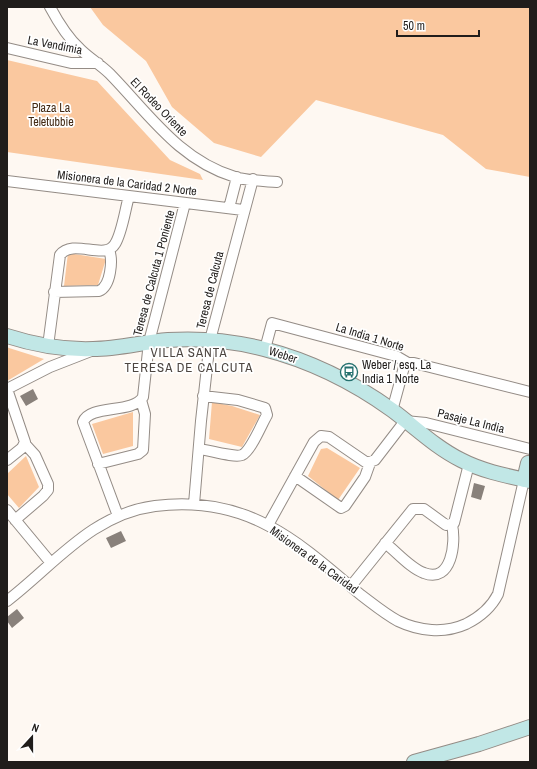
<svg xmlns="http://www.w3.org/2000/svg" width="537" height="769" font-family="'Archivo Narrow',sans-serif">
  <rect width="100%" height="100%" fill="#fef8f2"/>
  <!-- green -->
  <path fill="#fac89f" d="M90 7H530V177L486 169 443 135 316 100 261 157 214 143 172 107 146 61 103 25Z
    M7 60 97 81 170 160 200 174 203 180 7 152Z
    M68 253 106 259 98 285 64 286Z
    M7 347 9 348 44 359 7 381Z
    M212 402 232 406 260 415 242 447 209 439Z
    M133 412V446L103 454 92 424Z
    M327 448 360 468 338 500 308 476 321 449Z
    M26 456 39 487 19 508 7 494V474Z"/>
  <!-- building -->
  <path fill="#89817b" d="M33 389 38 399 26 406 20 396Z
    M474 483 485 486 481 500 471 497Z
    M121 531 126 541 111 548 106 538Z
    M17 609 24 618 12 628 7 621V617Z"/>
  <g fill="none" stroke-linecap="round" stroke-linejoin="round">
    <!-- street casing -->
    <g stroke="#948c86" stroke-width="12">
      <path id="street" d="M50 7C58 22 67 37 80 49 89 58 101 65 110 74 149 114 179 160 235 177 248 181 264 181 277 182
        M7 48 71 63H98
        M7 181 243 210
        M229 208 237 177
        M54 292 99 291C111 286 113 260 109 250
        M48 346 60 255C73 238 105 261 115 244 122 233 125 210 129 196
        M265 349 272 323 396 356 408 363H414L530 392
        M7 389 50 367 91 351
        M392 411 404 367 408 363
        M199 449C209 450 234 458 242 455 251 451 262 423 267 415L265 408 238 400 203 396
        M7 460 22 448 25 442 7 389
        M98 464 138 454 143 450 145 414 141 400
        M295 476 341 508 345 506 365 477 370 463
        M194 504 201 421 210 340 253 179
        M7 510 51 563
        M118 516 83 422C90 404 133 414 143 397L149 342 185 203
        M15 520 43 496 48 490V484L35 455 25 444
        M268 525 314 442 321 436 329 437 367 463 375 460 405 421 426 423 530 449
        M385 543C397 552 410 568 424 573 452 584 456 542 452 525
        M351 586 413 509H424L446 525 454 523 469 464
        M7 601C54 565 92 514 155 506 195 501 234 507 269 526 303 544 332 571 361 595 373 604 385 614 398 621 419 631 444 634 466 624 480 617 491 608 498 594L524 480"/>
    </g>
    <!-- secondary casing -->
    <g stroke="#948c86" stroke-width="16">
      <path id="secondary" d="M7 336C35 345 64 350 93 349 118 349 143 342 168 340 200 338 233 341 264 349 311 361 353 382 392 410 415 427 435 447 461 460 482 471 507 476 530 481
        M524 480 528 463 530 464
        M414 762 479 744 530 727"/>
    </g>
    <!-- street -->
    <use href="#street" stroke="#fff" stroke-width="10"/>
    <!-- secondary -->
    <use href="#secondary" stroke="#c1e7e6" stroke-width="14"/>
  </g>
  <!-- icons -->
  <defs>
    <g id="bus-ring" transform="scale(0.9)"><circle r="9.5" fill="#fff" stroke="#25706e" stroke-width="1.5"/><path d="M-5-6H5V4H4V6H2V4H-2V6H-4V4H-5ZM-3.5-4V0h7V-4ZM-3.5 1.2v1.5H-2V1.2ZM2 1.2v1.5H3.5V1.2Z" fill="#25706e"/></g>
  </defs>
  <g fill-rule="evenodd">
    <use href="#bus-ring" x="349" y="372"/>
  </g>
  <g text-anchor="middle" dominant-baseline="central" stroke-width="3.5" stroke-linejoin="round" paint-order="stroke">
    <!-- street labels -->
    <g font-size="12" fill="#201d1b" stroke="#fff">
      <text transform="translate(55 45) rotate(11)">La Vendimia</text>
      <text transform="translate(159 107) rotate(46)">El Rodeo Oriente</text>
      <text transform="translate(127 183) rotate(7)">Misionera de la Caridad 2 Norte</text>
      <text transform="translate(154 273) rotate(-75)">Teresa de Calcuta 1 Poniente</text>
      <text transform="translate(210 290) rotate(-76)">Teresa de Calcuta</text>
      <text transform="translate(370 337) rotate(17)">La India 1 Norte</text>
      <text transform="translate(283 355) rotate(18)">Weber</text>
      <text transform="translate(471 421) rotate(14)">Pasaje La India</text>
      <text transform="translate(314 560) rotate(36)">Misionera de la Caridad</text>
    </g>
    <!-- park labels -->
    <g font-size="12" fill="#422913" stroke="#fff">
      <text x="51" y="108">Plaza La<tspan x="51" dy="14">Teletubbie</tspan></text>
    </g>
    <!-- poi labels -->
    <g font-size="12" fill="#201d1b" stroke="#fff" text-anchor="start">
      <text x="362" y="365">Weber / esq. La<tspan x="362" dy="14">India 1 Norte</tspan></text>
    </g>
    <!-- neighbourhood labels -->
    <g font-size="13" letter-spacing="1" fill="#4d4641" stroke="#fff">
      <text x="189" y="352">VILLA SANTA<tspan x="189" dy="15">TERESA DE CALCUTA</tspan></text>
    </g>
  </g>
  <!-- border -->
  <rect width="537" height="769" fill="none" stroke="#201d1b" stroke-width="16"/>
  <!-- north arrow -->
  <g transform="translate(32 737) rotate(21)" stroke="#ffffff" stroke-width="3" paint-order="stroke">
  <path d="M0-3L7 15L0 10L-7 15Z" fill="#201d1b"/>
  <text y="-6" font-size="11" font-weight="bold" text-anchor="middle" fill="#201d1b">N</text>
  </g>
  <!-- scale -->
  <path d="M397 30v6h82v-6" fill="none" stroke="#201d1b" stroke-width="2"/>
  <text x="403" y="30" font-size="12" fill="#201d1b" stroke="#ffffff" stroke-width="3" paint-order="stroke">50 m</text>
</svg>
